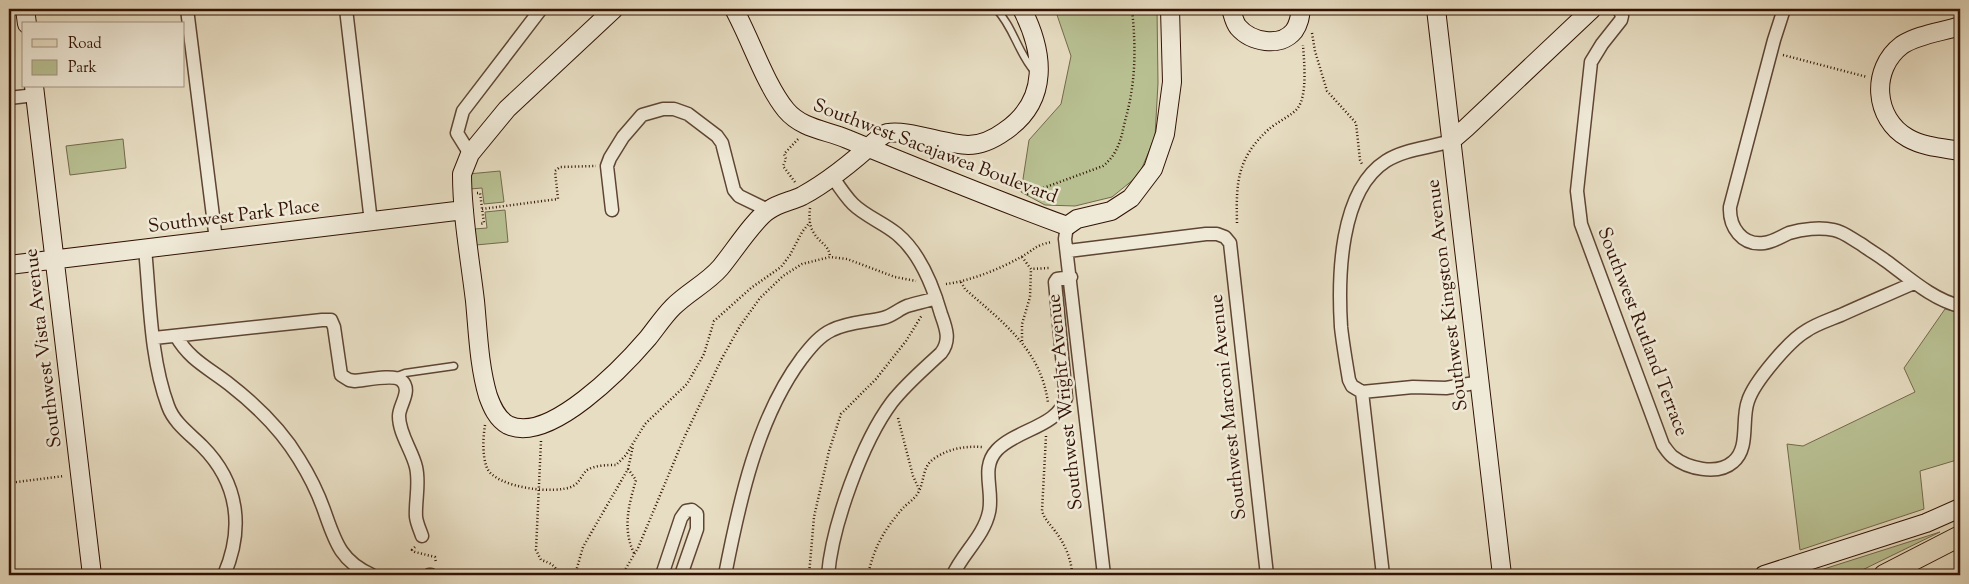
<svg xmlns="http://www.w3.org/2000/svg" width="1969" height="584" font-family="'Sorts Mill Goudy',serif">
  <rect width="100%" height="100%" fill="#e7ddc2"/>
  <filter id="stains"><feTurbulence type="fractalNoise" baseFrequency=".004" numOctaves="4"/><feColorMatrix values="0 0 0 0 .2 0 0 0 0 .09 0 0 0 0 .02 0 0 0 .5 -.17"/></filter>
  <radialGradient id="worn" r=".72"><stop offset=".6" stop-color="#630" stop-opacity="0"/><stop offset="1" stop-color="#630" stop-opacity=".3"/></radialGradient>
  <!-- green -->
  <path fill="#b8c092" stroke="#74694a" d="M1055 9H1157L1158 83 1155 137 1139 175 1112 197 1075 206 1045 205 1021 192 1029 140 1061 104 1071 56Z
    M123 139 126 168 70 175 66 146Z
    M500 171 504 202 484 204 482 188 470 189 468 174Z
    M505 210 508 242 476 245 474 229 487 228 485 212Z
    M1945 309 1960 313V459L1920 471 1924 509 1800 550 1787 444 1803 446 1915 392 1904 368Z
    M1940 532 1852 575H1805Z"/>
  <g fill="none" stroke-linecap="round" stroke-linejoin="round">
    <!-- lane casing -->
    <g stroke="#5e4533" stroke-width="9">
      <path id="lane" d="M996 9C1013 26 1018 53 1034 71
        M397 376 405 373 454 366"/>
    </g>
    <!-- street casing -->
    <g stroke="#5e4533" stroke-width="15">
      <path id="street" d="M187 9 216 240
        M346 9 371 222
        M1619 9 1622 16 1621 20 1602 44 1591 62 1577 191 1581 224 1663 445C1666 449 1669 454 1673 457 1687 468 1717 476 1733 462 1750 448 1741 420 1748 401 1754 382 1789 341 1806 331 1816 324 1829 320 1841 315 1865 304 1889 294 1914 283
        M1784 9 1774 40 1730 207C1729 227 1742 246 1764 243 1773 242 1780 237 1789 233 1802 229 1820 227 1834 230 1844 232 1852 239 1861 244 1869 250 1878 255 1886 261 1908 277 1933 300 1960 306
        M9 98 35 95
        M1451 141C1429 148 1405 149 1386 161 1339 191 1338 278 1341 327 1343 345 1346 362 1349 380L1352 386 1362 392 1413 387 1446 388 1480 382
        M470 154 457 133 463 111 541 9
        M612 210 607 166 610 158 623 137 642 115 663 109H674L688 114 717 136 722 143 734 190 739 196 768 210
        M1067 226 1065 239 1104 575
        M145 249C150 299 150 358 168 406 174 423 190 434 202 446 239 483 244 529 224 575
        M1068 251 1206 234H1217L1225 237 1230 243 1267 575
        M176 336C190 360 207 367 229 384 256 405 281 429 299 459 309 475 318 493 324 510 335 541 340 561 372 575
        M154 338 322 320H331L334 327 341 375 349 380 355 381C366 380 393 374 401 380 413 390 399 405 399 416 399 434 412 450 416 467 420 484 415 500 416 517 417 524 420 530 422 536
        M1362 392 1383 575
        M429 575H431
        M662 575 681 518 686 511 692 510 697 514V529L681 575
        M725 575C739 503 757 418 802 358 810 348 819 336 832 330 848 322 866 322 883 318 892 316 899 309 907 306 917 303 927 301 936 298
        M828 575C832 526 862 442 892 402 906 384 924 369 941 353 951 340 946 328 941 314 933 286 920 253 897 234 884 223 865 216 853 204 845 196 838 185 832 176
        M953 575C962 554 984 536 989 512 994 490 980 468 997 450 1017 429 1058 427 1066 398L1055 282 1057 279 1071 277"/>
    </g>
    <!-- secondary casing -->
    <g stroke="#311203" stroke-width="20">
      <path id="secondary" d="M25 9 27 24
        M614 9 507 109 470 154 462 174C462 216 470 259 475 301 478 332 479 366 488 396 492 407 497 419 508 425 549 445 624 366 648 338 656 328 664 316 673 307 688 292 707 283 720 268 732 254 755 218 769 210 779 203 792 201 802 196 830 181 856 159 879 138 881 137 885 133 888 133 906 129 947 145 968 145 981 145 994 139 1005 131 1050 100 1044 52 1022 9
        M734 9C751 40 765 84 786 110 802 129 826 130 847 139 920 169 993 199 1067 226L1077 219 1111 211 1131 198 1153 169 1165 134 1172 82 1170 9
        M1231 9C1233 15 1234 22 1238 27 1251 42 1280 48 1294 31 1299 24 1300 17 1301 9
        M1436 9 1502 575
        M1960 26C1942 32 1919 34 1902 45 1870 69 1874 119 1908 138 1924 147 1943 148 1960 151
        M34 86 92 575
        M1451 141 1466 128 1592 9
        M9 265 464 210
        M1764 575 1926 523 1960 508"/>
    </g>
    <!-- primary casing -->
    <g stroke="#311203" stroke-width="22">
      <path id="primary" d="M1884 575 1960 536"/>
    </g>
    <!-- path -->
    <path stroke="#311203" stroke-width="2.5" stroke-dasharray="1 2.5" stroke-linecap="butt" d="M1312 33 1315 51 1327 91 1356 123 1360 160 1362 164
      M1783 55 1867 77
      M795 182 783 166 786 159 784 154 799 138
      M477 193H480L484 223 480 224
      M1027 194 1103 166C1118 154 1121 139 1125 121 1136 82 1136 49 1132 9
      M810 208C809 217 809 226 814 233 819 243 829 244 830 257
      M482 209 558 199 555 171 560 167 596 166
      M1237 223C1236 182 1237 158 1269 129 1276 123 1292 115 1297 109 1308 96 1304 61 1303 45
      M1022 257 1031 269 1049 268
      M961 282 965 289C1002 322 1041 349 1048 403
      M946 284C970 281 1000 269 1021 257 1034 250 1035 245 1052 242
      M1022 341V324L1030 297 1031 269
      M898 418 913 476 919 489
      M485 425C483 438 482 455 487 468 496 488 556 495 573 486 579 483 582 475 586 471 593 465 608 465 616 465L626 455 645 424 687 384 704 354 714 321 751 288 781 267 790 255 802 232 810 222
      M1046 436 1042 511C1045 520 1050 524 1055 531 1064 542 1072 560 1072 575
      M541 441 536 550 541 560C551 563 555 565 559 575
      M628 469 636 480C629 504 622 529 634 553
      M9 483 64 476
      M415 547 412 550 415 552 435 557 436 563
      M575 575 583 547 628 469 633 446
      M622 575 638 548 684 438 721 360 740 326 760 298 783 276 802 264 830 257 847 259 895 277 916 281
      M809 575 814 517 829 451 841 414 876 379 906 341 922 315
      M868 575C874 547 884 530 903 508 908 503 916 498 919 491 925 479 922 466 935 458 950 448 966 446 983 447"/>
    <!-- lane -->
    <use href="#lane" stroke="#efe9d7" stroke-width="6"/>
    <!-- street -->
    <use href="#street" stroke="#efe9d7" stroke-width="12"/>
    <!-- secondary -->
    <use href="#secondary" stroke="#efe9d7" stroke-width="18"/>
    <!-- primary -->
    <use href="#primary" stroke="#e7ddc2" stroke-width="20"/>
  </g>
  <g text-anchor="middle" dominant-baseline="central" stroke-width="5" stroke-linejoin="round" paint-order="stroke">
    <!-- street labels -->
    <g font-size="19" fill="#311203" stroke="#efe9d7">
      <text transform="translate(935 152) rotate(21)">Southwest Sacajawea Boulevard</text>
      <text transform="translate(234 217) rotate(-7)">Southwest Park Place</text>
      <text transform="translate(1448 295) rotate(-97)">Southwest Kingston Avenue</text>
      <text transform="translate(1642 332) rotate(69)">Southwest Rutland Terrace</text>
      <text transform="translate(44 348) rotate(-97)">Southwest Vista Avenue</text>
      <text transform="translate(1066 402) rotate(-96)">Southwest Wright Avenue</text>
      <text transform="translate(1229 407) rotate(-96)">Southwest Marconi Avenue</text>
    </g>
  </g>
  <!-- margin -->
  <rect width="1969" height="584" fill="none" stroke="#e7ddc2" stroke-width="30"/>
  <rect x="10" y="10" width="1949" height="564" fill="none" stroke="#311203" stroke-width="2.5"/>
  <rect x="15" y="15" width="1939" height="554" fill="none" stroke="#311203"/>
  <!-- legend -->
  <rect x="22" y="22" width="162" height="65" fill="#efe9d7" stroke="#a39382"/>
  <rect x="32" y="39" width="25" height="8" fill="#e7ddc2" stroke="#a39382"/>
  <text x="68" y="48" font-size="15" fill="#311203">Road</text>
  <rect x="32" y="60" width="25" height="15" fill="#b8c092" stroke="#a39382"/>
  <text x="68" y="72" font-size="15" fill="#311203">Park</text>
  <rect width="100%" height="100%" filter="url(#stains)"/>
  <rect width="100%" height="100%" fill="url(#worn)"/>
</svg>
